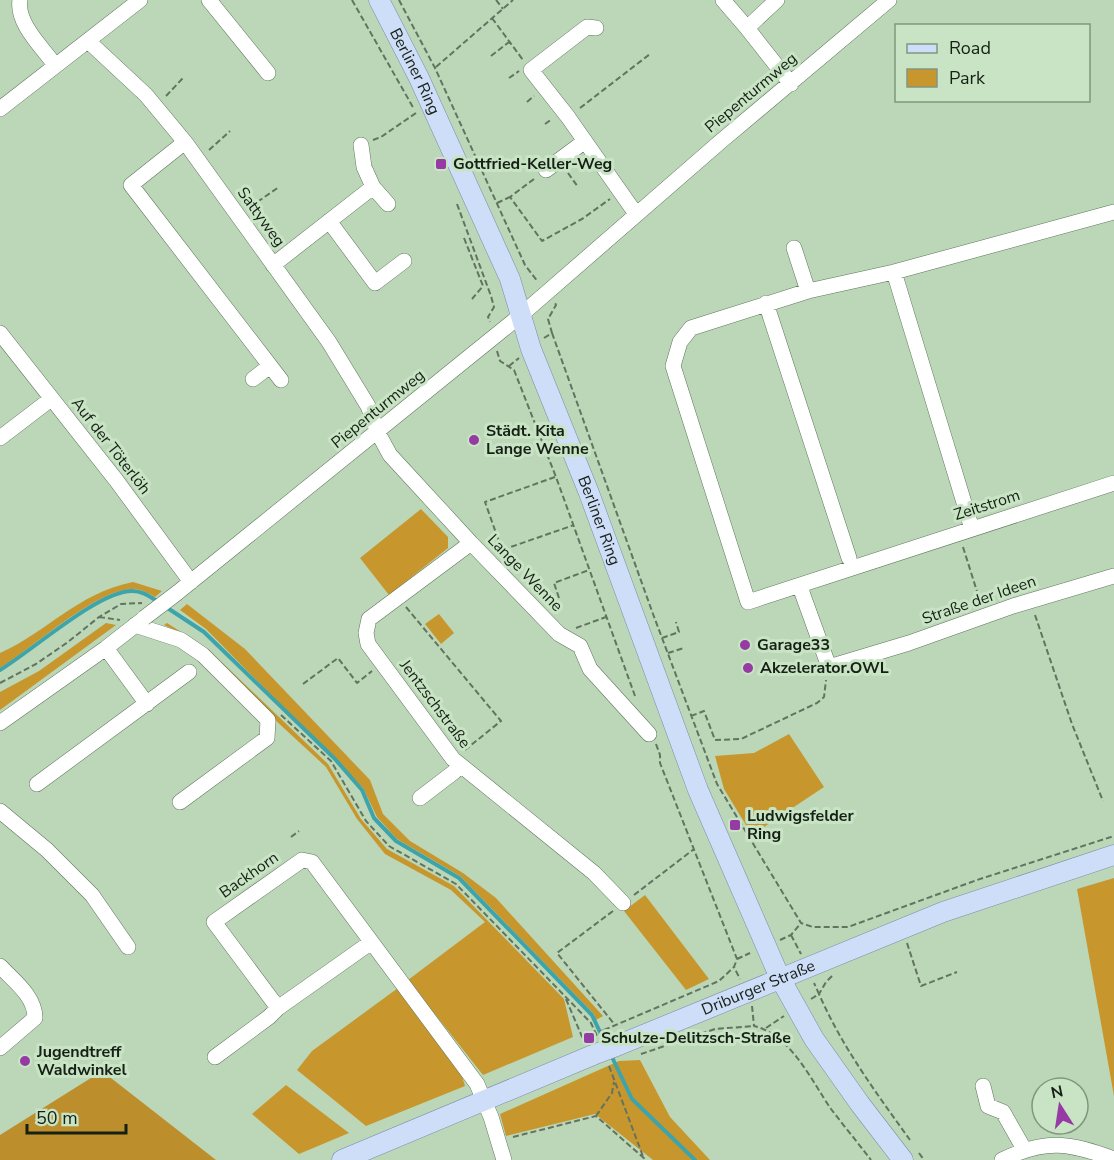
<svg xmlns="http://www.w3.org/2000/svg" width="1114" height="1160" font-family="'Nunito Sans',sans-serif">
  <rect width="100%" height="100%" fill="#bbd7b8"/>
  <!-- green -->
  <path fill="#c7972d" d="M421 509 448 537V548L389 595 360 558Z
    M133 582 162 591 155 597C148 593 141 589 133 589 96 589 33 648 0 668V653C49 631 76 594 133 582Z
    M187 604 245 649 370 780 383 814 410 841 463 873 496 898 603 1016 596 1020 594 1014 460 876 397 839 377 817 363 788 206 629 180 610Z
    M439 614 454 633 441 644 425 624Z
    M106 623 116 625 0 710V692L39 671Z
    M167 623 208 649 328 764 361 819 387 849 454 886 486 919 564 999 573 1037 483 1075 408 980 485 922 451 890 385 854 357 819 326 767 182 634 164 625Z
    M789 734 824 787 752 835 724 789 715 756 754 753Z
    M1114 878V1096L1077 889Z
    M645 895 709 979 686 990 624 911Z
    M398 988 461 1073 465 1086 366 1126 297 1070 312 1051Z
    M640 1060 670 1117 710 1160H653L595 1114 506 1136 500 1114 619 1061Z
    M286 1085 349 1133 299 1154 252 1114Z"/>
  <!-- forest -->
  <path fill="#bd8f2c" d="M102 1071 216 1160H0V1135Z"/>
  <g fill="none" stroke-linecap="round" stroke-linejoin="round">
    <!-- stream -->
    <path stroke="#3ea4ab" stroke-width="4" d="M166 607 204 632 335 759 362 790 374 818 396 841 459 878 592 1015 606 1045
      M0 670C32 651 98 591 132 591 142 591 149 596 157 601
      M611 1055 632 1099 695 1160"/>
    <!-- minor casing -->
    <g stroke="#5e775b" stroke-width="16">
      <path id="minor" d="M20 0C16 23 42 47 55 65
        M209 0 268 73
        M723 0 747 28 791 84
        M596 28 587 27 531 70 568 117 636 214
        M747 28 777 0
        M88 41 146 95 185 142 329 342 368 406 378 433 390 455 471 543 559 634 580 646 590 669 649 734
        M0 109 140 0
        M185 142 131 185 281 380
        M546 170 585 141
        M373 187 388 204
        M1114 212 894 272 808 291 691 328 680 342 673 366 748 602 1114 483
        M329 221 375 283 404 261
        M794 248 808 291
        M273 265 373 187 364 167 361 145
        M894 272 972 529
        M766 303 849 558
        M0 333 116 480 191 582
        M253 379 270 366
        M0 438 51 399
        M471 543 369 619 366 633 368 644 453 759 594 873 623 903
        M800 587 829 667 909 643 1013 606 1114 576
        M177 593 521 315 720 142 889 0
        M135 625 181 640 203 655 268 720 267 738 180 802
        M106 648 147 704
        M0 723 106 648 142 620
        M37 784 189 672
        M420 798 454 772 459 764
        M0 811 47 850 92 895 128 947
        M370 943 278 1008 214 922 302 860 312 862 477 1084 491 1117 504 1160
        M0 966C14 981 35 996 35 1018L0 1048
        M215 1057 269 1017 278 1008
        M983 1086 988 1106 1003 1112 1024 1149
        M1002 1160C1046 1138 1070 1143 1114 1159"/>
    </g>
    <!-- major casing -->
    <g stroke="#798da6" stroke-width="21">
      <g id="major">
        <path id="s1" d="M379 0 419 78 510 279 531 349 589 493 698 790 780 978 814 1039 860 1104 903 1160"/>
        <path id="s2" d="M614 1047 943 912 1114 855"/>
        <path d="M342 1160 593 1055"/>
      </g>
    </g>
    <!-- path -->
    <path stroke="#627460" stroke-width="2" stroke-dasharray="6 3" stroke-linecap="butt" d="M352 0 414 109
      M399 0 435 68 525 265 538 282
      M496 0 503 9
      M492 18 523 60
      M491 56 509 42
      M436 67 513 0
      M509 78 519 71
      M166 96 183 78
      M527 102 534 96
      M580 108 650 54
      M545 124 552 119
      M373 140 381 137 416 113
      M209 150 230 131
      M568 173 578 187
      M534 179 510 197 542 241 582 219 610 199
      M497 203 510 197
      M457 204 491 296 494 307 488 317 490 322
      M250 207 279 187
      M464 238 483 286 472 299
      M552 333 653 614 717 784 801 923 813 927H848L977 880 1114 836
      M544 338 552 333 548 319 556 305 555 303
      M497 351 500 361 514 370 556 477 635 696
      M509 366 519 358
      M555 477 485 502 502 550 574 525
      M963 547 980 601
      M559 598 554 583 589 570
      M406 607 501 721 465 750
      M1035 615 1072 724 1103 801
      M99 617 120 620
      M576 628 606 617
      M662 638 679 632 676 622
      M668 653 684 648
      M0 683 36 664 68 642 99 617 121 604 142 603
      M303 684 338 658 357 683 372 671
      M281 715 331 761 366 821 389 846 456 884 591 1023 597 1036
      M691 716 704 711 715 740 741 739 817 703 824 697 826 680
      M656 744 660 755V763L737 959 734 967 740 979
      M291 837 299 831
      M634 895 694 849
      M613 911 557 953 615 1025
      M791 935 801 954
      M780 940 791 935 801 923
      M907 943 921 986 957 972
      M737 959 750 953
      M832 976 826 982 819 994C842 1047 877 1094 910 1140
      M566 999 583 1039
      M811 999 819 994 814 983
      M752 1006 754 1026C791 1035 811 1080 831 1109 844 1126 858 1143 871 1160
      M766 1028 784 1016
      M604 1030 719 981 734 967
      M641 1054 715 1029 754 1026
      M609 1066 644 1159
      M596 1116 612 1093 614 1082
      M513 1137 596 1116 646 1160
      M919 1153 924 1160"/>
    <!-- minor -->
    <use href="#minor" stroke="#fff" stroke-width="15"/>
    <!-- major -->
    <use href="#major" stroke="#ceddf8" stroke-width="20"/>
    <!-- minor-bridge casing -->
    <g stroke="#5e775b" stroke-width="16" stroke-linecap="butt">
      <path id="minor-bridge" d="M144 618 177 593"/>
    </g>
    <!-- major-bridge casing -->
    <g stroke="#798da6" stroke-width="21" stroke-linecap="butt">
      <path id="major-bridge" d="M593 1055 614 1047"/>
    </g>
    <!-- path-bridge -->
    <path stroke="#627460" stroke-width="2" stroke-dasharray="6 3" stroke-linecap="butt" d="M583 1039 604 1030"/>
    <!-- minor-bridge -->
    <use href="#minor-bridge" stroke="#fff" stroke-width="15"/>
    <!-- major-bridge -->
    <use href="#major-bridge" stroke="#ceddf8" stroke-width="20"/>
  </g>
  <!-- markers -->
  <g fill="#963aa4" stroke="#c8e4c5" stroke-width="2">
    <rect x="435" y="158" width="12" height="12" rx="3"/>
    <circle cx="474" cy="440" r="6"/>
    <circle cx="745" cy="645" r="6"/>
    <circle cx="748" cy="668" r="6"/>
    <rect x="729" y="819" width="12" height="12" rx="3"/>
    <rect x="583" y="1032" width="12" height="12" rx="3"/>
    <circle cx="25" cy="1061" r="6"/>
  </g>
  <g text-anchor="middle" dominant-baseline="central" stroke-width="6" stroke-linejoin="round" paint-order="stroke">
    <!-- street labels -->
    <g font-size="16" fill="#162015" stroke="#c8e4c5">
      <text stroke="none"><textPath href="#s1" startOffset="80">Berliner Ring</textPath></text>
      <text transform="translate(751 93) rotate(-40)">Piepenturmweg</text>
      <text transform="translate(261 217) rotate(54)">Sattyweg</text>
      <text transform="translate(378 409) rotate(-39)">Piepenturmweg</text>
      <text transform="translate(111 446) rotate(52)">Auf der Töterlöh</text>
      <text transform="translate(987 505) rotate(-18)">Zeitstrom</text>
      <text stroke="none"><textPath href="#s1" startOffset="566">Berliner Ring</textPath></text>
      <text transform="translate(525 573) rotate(46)">Lange Wenne</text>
      <text transform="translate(979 600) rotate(-19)">Straße der Ideen</text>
      <text transform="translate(435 704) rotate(53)">Jentzschstraße</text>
      <text transform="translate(249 875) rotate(-35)">Backhorn</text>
      <text stroke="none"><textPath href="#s2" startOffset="156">Driburger Straße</textPath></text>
    </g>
    <!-- poi labels -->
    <g font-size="16" font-weight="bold" fill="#162015" stroke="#c8e4c5" text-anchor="start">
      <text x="453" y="164">Gottfried-Keller-Weg</text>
      <text x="486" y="431">Städt. Kita<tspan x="486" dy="18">Lange Wenne</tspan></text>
      <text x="757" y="645">Garage33</text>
      <text x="760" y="668">Akzelerator.OWL</text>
      <text x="747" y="816">Ludwigsfelder<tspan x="747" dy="18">Ring</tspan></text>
      <text x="601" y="1038">Schulze-Delitzsch-Straße</text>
      <text x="37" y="1052">Jugendtreff<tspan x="37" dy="18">Waldwinkel</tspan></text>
    </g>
  </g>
  <!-- legend -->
  <rect x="895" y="24" width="195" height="78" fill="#c8e4c5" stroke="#81967f" stroke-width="1.5"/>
  <rect x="907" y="44" width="30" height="9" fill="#ceddf8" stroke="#81967f" stroke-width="1.5"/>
  <text x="949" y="54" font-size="18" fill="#162015">Road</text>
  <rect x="907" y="69" width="30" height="18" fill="#c7972d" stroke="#81967f" stroke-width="1.5"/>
  <text x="949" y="84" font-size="18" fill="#162015">Park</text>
  <!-- north arrow -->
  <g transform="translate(1060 1106) rotate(348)"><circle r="28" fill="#c8e4c5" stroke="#81967f" stroke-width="1.5"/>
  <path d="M0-4.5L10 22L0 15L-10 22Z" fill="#963aa4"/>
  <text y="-9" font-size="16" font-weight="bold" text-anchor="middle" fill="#162015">N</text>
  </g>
  <!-- scale -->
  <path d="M27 1124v9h99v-9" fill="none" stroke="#162015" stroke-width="3"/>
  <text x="36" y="1124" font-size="18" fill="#162015" stroke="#c8e4c5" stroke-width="4.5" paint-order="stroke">50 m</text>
</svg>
